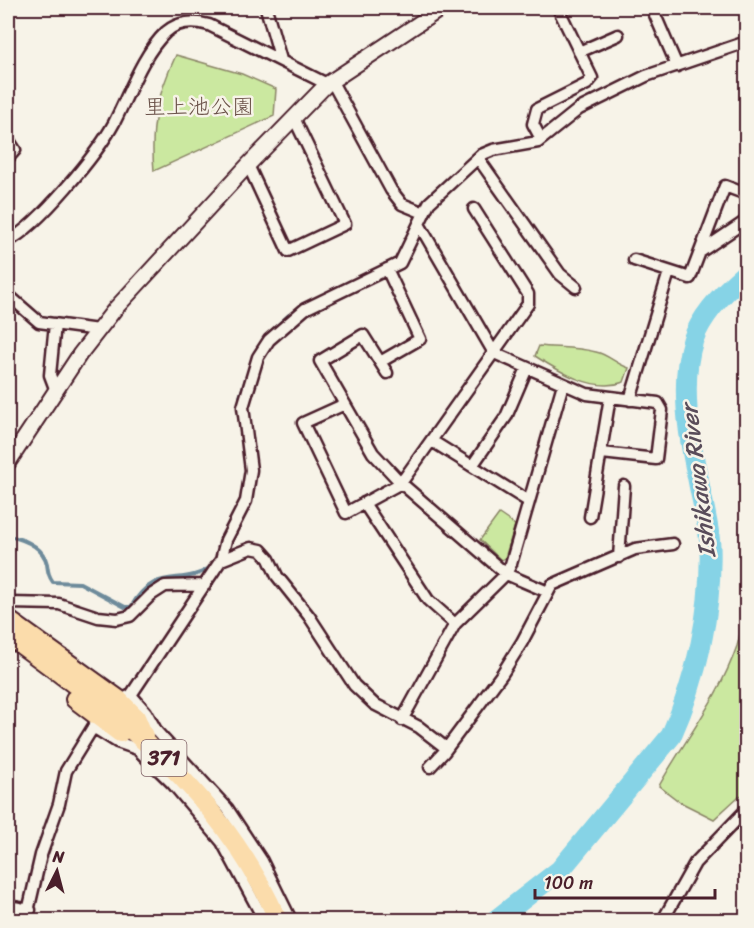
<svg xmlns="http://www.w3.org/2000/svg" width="754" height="928" font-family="Sriracha,'Klee One',sans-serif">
  <rect width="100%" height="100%" fill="#f7f3e8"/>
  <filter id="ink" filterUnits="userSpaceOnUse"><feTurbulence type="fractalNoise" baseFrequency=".0167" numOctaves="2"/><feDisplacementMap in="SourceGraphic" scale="12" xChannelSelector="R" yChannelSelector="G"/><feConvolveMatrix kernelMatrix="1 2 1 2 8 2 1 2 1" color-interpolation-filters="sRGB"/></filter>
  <g filter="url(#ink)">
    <!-- green -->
    <path fill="#cbe8a0" stroke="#8a8466" stroke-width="1.5" d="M176 55 242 74 276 89 274 116 154 171C150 126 157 96 176 55Z
      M539 346C558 348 576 347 596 352 609 355 616 364 629 368L624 382C594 393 560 372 535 356Z
      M499 514 515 525 505 558 501 560 480 540Z
      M746 569V793L738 797 714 819 680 802 659 786C685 739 719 698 737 646 745 621 741 594 746 569Z"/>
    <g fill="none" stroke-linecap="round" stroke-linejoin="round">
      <!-- stream -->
      <path stroke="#6e8b9b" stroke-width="4" d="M272 331 289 315
        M241 433 240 397 253 359
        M225 532 238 506
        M8 536C23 539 43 546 47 564 48 571 48 575 53 582L80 583 125 607H131C156 563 182 589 212 566"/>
      <!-- river -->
      <path stroke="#86d3e6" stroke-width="21" d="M496 920 560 870 671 736C697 678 712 611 710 546 709 525 702 501 698 479 689 439 680 380 693 340 702 314 726 290 746 273"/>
      <!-- street casing -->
      <g stroke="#4a1f2b" stroke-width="15">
        <path id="street" d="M266 8 281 60
          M652 8 677 66
          M579 52 618 35
          M331 80 391 190 402 204 424 213
          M8 139 15 150 8 158
          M541 139 533 124 537 109 587 84 592 78 558 8
          M478 158 560 274 576 287
          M248 165 288 251 345 224 294 118
          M419 224 494 353 587 394 658 403 662 410 656 459 602 453
          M8 241C38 226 98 153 114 123 129 94 142 55 166 32 178 21 195 21 209 25L327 84
          M700 252 746 221
          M634 260 690 278 725 186 746 194
          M8 295 39 322 98 330
          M55 324 50 375 56 391
          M380 362 420 339 387 269
          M387 373 363 335 320 361 373 453 401 483 506 574 548 592
          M630 400 669 272
          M345 404 303 423 346 513 401 483 528 304V294L474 209
          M432 441 528 501
          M472 466 506 417 527 368
          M364 503 428 600 455 624
          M590 517 610 397
          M619 557 624 486
          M221 560 251 548 261 550 269 559 277 576 309 616 354 685 374 704 419 727 446 748
          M8 603 59 604 98 617 117 619 130 616 151 595 165 586 205 585
          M131 695 146 712 157 732 227 808 262 861 291 920
          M125 698 131 695 221 560 226 540 246 501 251 470 243 407 258 357 269 340 305 309 400 263 429 203 481 155 493 150 538 142 579 109 646 76 746 42
          M402 720 455 624 506 574 511 564 563 384
          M93 727 117 742 137 749 172 783 222 842 264 920
          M430 767 444 752 502 674 522 642 552 585 635 549 673 544
          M8 906 30 910
          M26 920 41 855 59 804 66 771 95 724
          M663 920 695 863 746 810"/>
      </g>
      <!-- secondary casing -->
      <g stroke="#4a1f2b" stroke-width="18">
        <path id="secondary" d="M8 463 80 354 115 309 248 165 327 84 442 8"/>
      </g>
      <!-- highway casing -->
      <g stroke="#4a1f2b" stroke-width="22">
        <path id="highway" d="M8 620 118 699 136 717 144 736
          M8 635C119 716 221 790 278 920
          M75 699 120 733"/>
      </g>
      <!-- street -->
      <use href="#street" stroke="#f7f3e8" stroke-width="10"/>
      <!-- secondary -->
      <use href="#secondary" stroke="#f7f3e8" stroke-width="14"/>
      <!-- highway -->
      <use href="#highway" stroke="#fbdcab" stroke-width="18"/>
    </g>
  </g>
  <g text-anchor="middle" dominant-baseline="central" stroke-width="5" stroke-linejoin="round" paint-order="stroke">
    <!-- shield labels -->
    <rect fill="#f7f3e8" stroke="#7e5f64" stroke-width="1.5" x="141.5" y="740" width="45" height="36" rx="4.5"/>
    <g font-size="21" font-weight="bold" fill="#4a1f2b">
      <text x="164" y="758">371</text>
    </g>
    <!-- park labels -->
    <g font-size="22" fill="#6a5148" stroke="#f7f3e8">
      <text x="199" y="106">里上池公園</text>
    </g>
    <!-- water labels -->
    <g font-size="24" font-style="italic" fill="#594c5a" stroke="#f7f3e8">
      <text transform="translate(698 481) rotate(-97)">Ishikawa River</text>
    </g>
  </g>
  <!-- margin -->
  <rect width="754" height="928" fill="none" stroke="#f7f3e8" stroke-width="30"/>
  <rect x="15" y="15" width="724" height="898" fill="none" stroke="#4a1f2b" stroke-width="2" filter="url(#ink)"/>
  <!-- north arrow -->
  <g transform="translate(57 871) rotate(6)" stroke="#f7f3e8" stroke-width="4.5" paint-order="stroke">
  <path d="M0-4.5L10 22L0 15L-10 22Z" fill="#4a1f2b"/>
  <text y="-9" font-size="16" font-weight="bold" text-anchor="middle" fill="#4a1f2b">N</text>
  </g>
  <!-- scale -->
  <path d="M535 889v9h180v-9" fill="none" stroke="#4a1f2b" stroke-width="3"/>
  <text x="544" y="889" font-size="18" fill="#4a1f2b" stroke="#f7f3e8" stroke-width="4.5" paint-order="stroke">100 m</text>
</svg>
